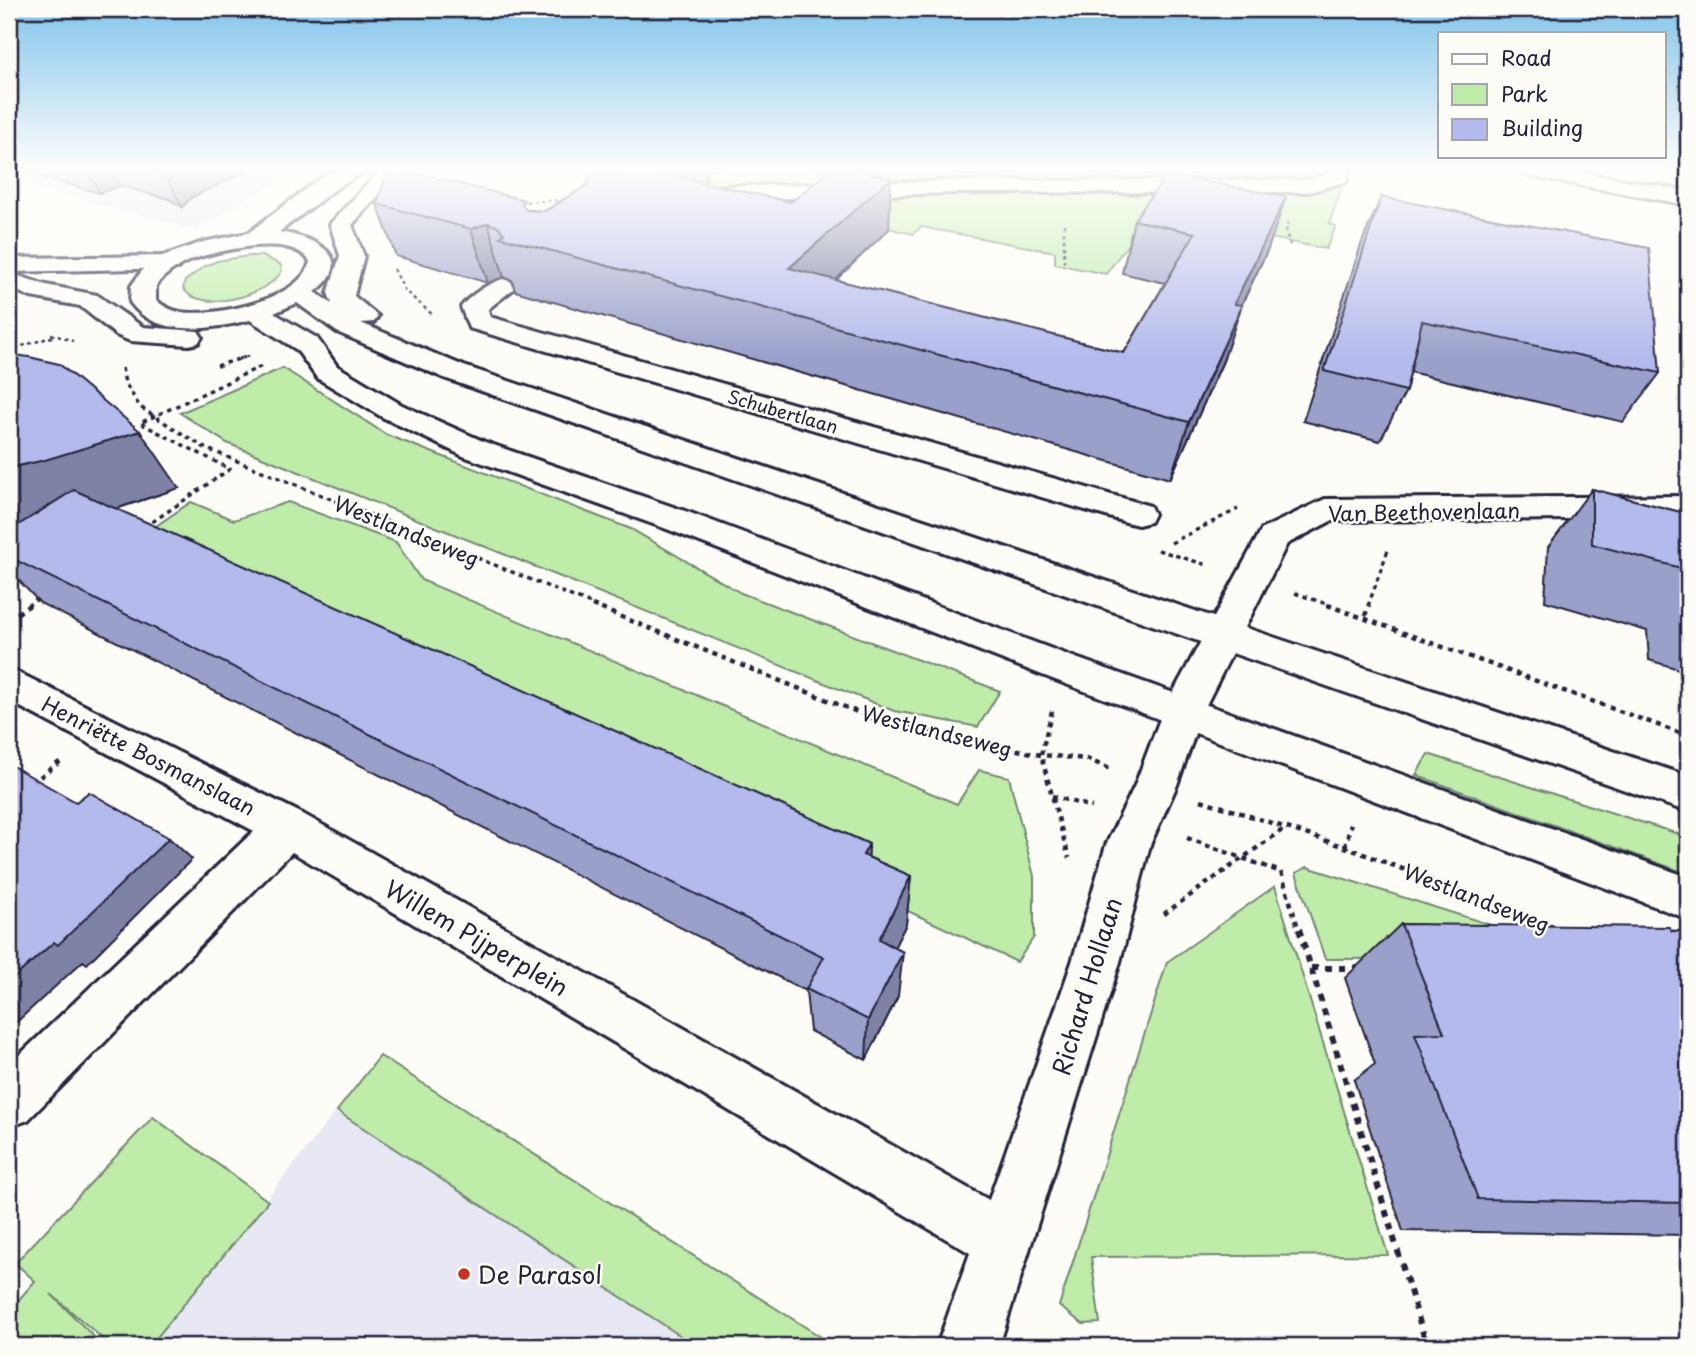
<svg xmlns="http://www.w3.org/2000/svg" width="1697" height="1355" font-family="'Playpen Sans',sans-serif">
  <rect width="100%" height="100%" fill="#fdfcf7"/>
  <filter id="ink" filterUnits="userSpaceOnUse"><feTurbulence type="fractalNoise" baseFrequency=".0143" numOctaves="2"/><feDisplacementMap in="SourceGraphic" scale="14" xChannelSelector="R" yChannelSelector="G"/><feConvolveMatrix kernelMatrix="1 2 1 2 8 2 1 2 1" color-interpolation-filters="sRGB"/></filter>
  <g filter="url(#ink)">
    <!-- built -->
    <path fill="#e7e8f4" d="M9 169H299L196 230 9 181Z
      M380 1056 574 1182 835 1346H150Z"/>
    <!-- green -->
    <path fill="#bfeca9" stroke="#708772" stroke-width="2" d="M639 169H1348L1329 224 1336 226 1326 249 1150 214 1106 274 1055 264V252L921 227 913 234Z
      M248 256H262L280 264 282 270C271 295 199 315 183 288L185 281 203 267 217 261Z
      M283 368 387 435 631 529 741 593 1000 691 978 727 894 711 227 443 180 413Z
      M191 502 234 520 288 502 396 542 421 580 957 804 979 770 1009 777 1034 876V937L1017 962 127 546Z
      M1428 754 1688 837V874L1416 775Z
      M1307 867 1596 958 1325 959 1296 873Z
      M1275 886 1388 1255 1091 1257 1100 1323 1083 1324 1059 1306 1167 962Z
      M380 1056 835 1346H696L337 1111Z
      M153 1117 268 1201 150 1346H111L51 1294 102 1345 9 1346V1311L35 1281 15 1263Z"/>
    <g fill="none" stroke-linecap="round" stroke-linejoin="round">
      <!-- minor casing -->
      <g stroke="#22223b" stroke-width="6">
        <path id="minor" d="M1330 169H1351L1346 182 1309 192 953 193 690 201 679 194 690 187 953 181 1308 180 1329 173Z
          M1514 169H1562L1688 191V205L1524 175Z
          M169 256 178 258 181 263 178 268 9 272V258Z
          M503 279 512 282 516 287 488 309 490 317 1150 506 1154 514 1150 522 1138 525 1126 522 469 328 461 307C470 295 489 283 503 279Z
          M1688 496V518L1331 521 1287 544 1203 711 1177 785 1150 845 1120 962 999 1346H937L970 1253 292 852 28 1120 9 1127V1065L254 831 9 701V668L303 814 989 1200 1072 962 1106 845 1135 785 1163 711 1262 529 1325 499Z"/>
      </g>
      <!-- major casing -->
      <g stroke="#22223b" stroke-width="6">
        <path id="major" d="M341 169H370L338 187 279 232C313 237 360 257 315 292L332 304 328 293 340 256 330 224 381 169H403L352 225 364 256 354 296 378 316 374 322 361 323 464 366 1688 776V812L444 378 337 332 297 303 274 313 317 338 337 366 402 405 485 442 688 512 1076 658 1688 877V919L1050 678 664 528 463 456 382 417 317 378 297 350 250 320C213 329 156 339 130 302L131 286 144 268 160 257 203 242 248 233 322 177ZM253 246C272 245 297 244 310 261 303 300 213 317 180 312 170 310 163 306 156 300V286C176 257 220 251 253 246Z
          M19 276 46 285 97 295 143 327 198 331 202 337 198 343 189 345 130 341 116 335 80 306 31 297 10 288V278Z"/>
      </g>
      <!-- path-far3 -->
      <path stroke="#22223b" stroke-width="2.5" stroke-dasharray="3.5 3.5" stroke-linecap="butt" d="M519 202 567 200
        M1288 222 1286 232 1290 245
        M1064 224V267
        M394 269 405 291 433 315
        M51 334 73 341
        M9 350 55 336
        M239 359 249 356"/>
      <!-- path-far2 -->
      <path stroke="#22223b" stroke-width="3.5" stroke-dasharray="4.5 4.5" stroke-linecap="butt" d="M217 366 245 357
        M122 368 125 383 140 407 205 448 596 606
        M145 527 230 469 140 423 264 365
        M1171 543 1238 509
        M1158 550 1207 565
        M1295 593 1332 606
        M27 606 39 598
        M1368 606 1388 550"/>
      <!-- path-far1 -->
      <path stroke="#22223b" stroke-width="4.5" stroke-dasharray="5 5" stroke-linecap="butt" d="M592 605 877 720 1041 755 1087 759 1110 769
        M1327 605 1688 736
        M1365 616 1369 605
        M9 619 30 605
        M1052 711 1041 755 1069 858
        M32 783 61 761
        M1052 796 1092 807
        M1201 800 1345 847 1555 927
        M1187 838 1281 872 1299 931
        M1345 847 1351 824
        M1164 914 1285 828"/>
      <!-- path -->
      <path stroke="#22223b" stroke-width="6" stroke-dasharray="7 7" stroke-linecap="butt" d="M1299 929 1427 1346
        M1311 968H1359"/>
      <!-- minor -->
      <use href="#minor" fill="#fdfcf7" fill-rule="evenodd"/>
      <!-- major -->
      <use href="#major" fill="#fdfcf7" fill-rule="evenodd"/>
    </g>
    <!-- wall -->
    <path fill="#9ba0cb" stroke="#22223b" stroke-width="2" d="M11 169H245L246 172 192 197 182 207 169 199 120 186 100 193Z
      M600 169H708L705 183 889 229 836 280 1124 353 1165 283 1122 273 1134 220 1268 249 1241 305 1223 361 1170 479 515 291 512 280 504 277 488 283 396 256 377 204 545 211 586 186Z
      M1381 197 1660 373 1623 422 1410 372 1406 391 1380 441 1303 421 1362 242Z
      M9 354 179 488 116 509 869 844 868 857 911 876 906 924 894 947 898 996 866 1060 810 1031 806 991 40 603 9 570Z
      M1592 489 1688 514V672L1649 660 1647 631 1545 601 1548 547Z
      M1401 924 1688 931V1235L1403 1231 1354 1080 1375 1064 1345 978Z"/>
    <!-- shaded-wall -->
    <path fill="#7e82a5" stroke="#22223b" stroke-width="2" d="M86 169H111L120 186 100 193Z
      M181 169H245L246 172 192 197 182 207 168 180Z
      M666 169H692L696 203 661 173Z
      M704 169H708L705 184Z
      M891 178 889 229 797 317 789 268Z
      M1286 197 1268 249 1216 359 1234 304Z
      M488 223 504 277 488 283 471 229Z
      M1242 305 1223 361 1170 479 1189 422Z
      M140 431 179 488 91 517 9 536V468Z
      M169 838 192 859 87 964 83 961 9 1029V982Z
      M869 844 867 894 863 855Z
      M911 876 906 924 876 984 879 939Z
      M903 952 898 996 866 1060 868 1020Z"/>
    <!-- building -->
    <path fill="#b4baec" stroke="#22223b" stroke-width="2" d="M144 169H181L168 180 155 172Z
      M388 169H401L524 200 522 204 526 210 545 211 586 186 591 174 600 169H666L661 173 791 202 832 169H852L891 178 789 268 1124 353 1195 233 1134 220 1167 174 1286 197 1234 304 1242 305 1189 422 500 237 504 234 499 227 488 223 471 229 377 204Z
      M1381 197 1649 248 1660 373 1422 321 1406 391 1324 371Z
      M9 354 29 357 59 364 140 431 45 460 9 468Z
      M1592 489 1688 514V570L1592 544Z
      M74 490 869 844 863 855 911 876 879 939 903 952 868 1020 806 989 824 957 9 557V531Z
      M9 764 76 802 89 792 169 838 58 945 54 942 9 982Z
      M1401 924 1669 927 1672 931H1688V1203L1478 1199 1415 1034 1444 1033Z"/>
  </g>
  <!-- sky -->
  <linearGradient id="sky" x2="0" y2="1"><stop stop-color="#83c4ea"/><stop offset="0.47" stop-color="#fefefb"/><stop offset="1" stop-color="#fefefb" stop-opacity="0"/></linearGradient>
  <rect width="1697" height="359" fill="url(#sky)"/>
  <!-- markers -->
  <circle fill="#c8321e" stroke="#fdfcf7" stroke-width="2.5" cx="464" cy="1274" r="7"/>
  <g text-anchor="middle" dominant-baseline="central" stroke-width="5" stroke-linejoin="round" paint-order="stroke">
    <!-- far-street labels -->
    <g font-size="18" fill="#22223b" stroke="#fdfcf7">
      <text transform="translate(783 411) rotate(16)">Schubertlaan</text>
    </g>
    <!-- street labels -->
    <g font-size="21" fill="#22223b" stroke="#fdfcf7">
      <text transform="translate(1424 511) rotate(-1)">Van Beethovenlaan</text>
      <text transform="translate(407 530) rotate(22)">Westlandseweg</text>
      <text transform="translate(937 730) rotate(14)">Westlandseweg</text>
      <text transform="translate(149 755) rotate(27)">Henriëtte Bosmanslaan</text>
      <text transform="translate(1477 897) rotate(21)">Westlandseweg</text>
    </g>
    <!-- near-street labels -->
    <g font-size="24" fill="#22223b" stroke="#fdfcf7">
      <text transform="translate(477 937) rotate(30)">Willem Pijperplein</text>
      <text transform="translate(1086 986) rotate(-73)">Richard Hollaan</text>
    </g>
    <!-- near-poi labels -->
    <g font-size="24" fill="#22223b" stroke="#fdfcf7" text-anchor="start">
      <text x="478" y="1274">De Parasol</text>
    </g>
  </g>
  <!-- margin -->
  <rect width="1697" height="1355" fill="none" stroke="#fdfcf7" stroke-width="35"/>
  <rect x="18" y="18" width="1662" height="1320" fill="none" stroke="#22223b" stroke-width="2.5" filter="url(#ink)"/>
  <!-- legend -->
  <rect x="1438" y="32" width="228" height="126" fill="#fdfcf7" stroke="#a5a5ac" stroke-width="2"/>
  <rect x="1452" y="54" width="35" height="10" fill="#fdfcf7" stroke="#a5a5ac" stroke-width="2"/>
  <text x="1501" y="66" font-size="21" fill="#22223b">Road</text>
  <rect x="1452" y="84" width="35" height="21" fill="#bfeca9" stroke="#a5a5ac" stroke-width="2"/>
  <text x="1501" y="102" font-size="21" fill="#22223b">Park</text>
  <rect x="1452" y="119" width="35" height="21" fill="#b4baec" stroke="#a5a5ac" stroke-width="2"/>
  <text x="1501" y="136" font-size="21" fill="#22223b">Building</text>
</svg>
